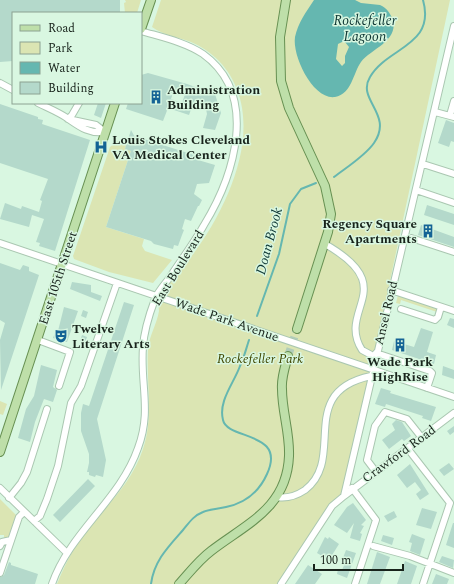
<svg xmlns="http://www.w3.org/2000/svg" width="454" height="584" font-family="Spectral,serif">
  <rect width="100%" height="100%" fill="#d9f7e1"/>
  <!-- green -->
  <path fill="#dbe5b3" d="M125 0H141L137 13H125L124 3 126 2Z
    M161 0H450L344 496 332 506 281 584H57C64 567 73 548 85 533 106 506 132 483 143 449 154 417 146 382 148 349 149 336 157 324 159 311 159 307 157 301 156 296 210 247 282 128 219 61 211 53 201 46 191 42 178 37 163 35 152 27Z
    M125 139 128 140 125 149 131 151 106 227 144 239 142 246 145 251 172 260 153 283 109 272 74 259 73 256 110 147 117 141Z
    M398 295 436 308 437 312 401 300 400 304 396 303Z
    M0 401 7 404 3 415 0 414Z
    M0 499 17 516 9 538 4 539V535H0Z"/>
  <!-- water -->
  <path fill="#65b7b0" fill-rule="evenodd" d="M314 0H355L361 3 380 5C387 8 391 14 393 21 398 41 371 49 361 62 353 73 352 94 335 97 313 100 292 56 295 37 298 23 306 12 314 0ZM342 42H345L349 47 345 56V63L342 66 336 59 338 44Z"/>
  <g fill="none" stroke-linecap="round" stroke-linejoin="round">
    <!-- stream -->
    <path stroke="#65b7b0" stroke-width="2" d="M334 177C347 167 365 156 374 143 394 114 356 100 370 77 387 47 436 46 423 0
      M257 316 279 254 290 204 301 189 316 183
      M151 584C154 561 168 547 183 530 189 523 193 516 203 512 210 509 218 509 226 507 245 503 259 492 267 474 287 431 227 440 223 420 218 401 234 383 240 366 244 358 246 349 249 340"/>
  </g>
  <!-- building -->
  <path fill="#b4d9cb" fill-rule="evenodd" d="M0 0H120V13H13V61L0 62Z
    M148 73 187 84 215 94 221 113 215 130 203 128 207 114 205 104 194 101 189 115 168 108 163 121 126 109 128 103H141V75ZM174 90 185 94 182 103 171 99Z
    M98 103H106L101 118 94 115Z
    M0 104 38 117V119L43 120 42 124 90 140 55 251 39 246 40 243 36 242 44 219 32 215 29 227 0 219 5 203 21 209 22 206 39 212 42 201 40 200 48 179 0 163Z
    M446 120 454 123V142L451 141 449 147 438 143Z
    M131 130 139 145 141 138 197 156 198 160 215 165 209 183 197 184 194 194 202 200 199 206H198L191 221 185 219 182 229 184 230 182 235 178 246 174 245 173 249 154 244 151 241 106 227 131 151 125 149Z
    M427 205 454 214V225L424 215Z
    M421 225 454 237V247L418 235Z
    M0 263 20 270 23 265 29 267V271L39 275 1 390 0 340 5 323 0 320Z
    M72 282 91 285V292L102 296 100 301 70 289Z
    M124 302 134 305 97 419 106 460 103 477 96 475 95 477 89 475V472H87L89 463V454L81 431V413L83 404 89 406Z
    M64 307 78 311 67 342H65L53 338 56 330 58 331Z
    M83 310 88 312 86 318 81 316Z
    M450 318 454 319V328L447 325Z
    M421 328 433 332 427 352 436 355 434 364 392 350 394 341 414 347Z
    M82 335 87 337 85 343 80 341Z
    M41 365 57 370 53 387 57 390 53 402 44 399 35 422 30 442 18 438 26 409 34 396Z
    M443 366 454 370V379L442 375Z
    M381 388 391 391 390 393 436 407 431 421 422 418 423 416 386 404 385 407 375 404Z
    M396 420 402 422 411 436 404 441 402 439 389 449 382 440 395 430 392 424Z
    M454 426V432L450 435 447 431Z
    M449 463 454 469 444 476 439 470Z
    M410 464 429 494 420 500 416 494 421 490 415 482 407 488 397 475Z
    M88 479 95 486 60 522 53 515Z
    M353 503 366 520 361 525 364 526 360 533 362 534 360 541 350 538 354 523 347 533 334 525 347 507Z
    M422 508 437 512 431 529 416 525Z
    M394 511 397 517 388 522 384 516Z
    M453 523H454V548L446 545Z
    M412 534 425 539 420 555 410 551 412 543 409 542Z
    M383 535 394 538 392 545 381 541Z
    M325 537 328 539 329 537 339 544 329 560 317 553Z
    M346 550 356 553 347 578 337 574 338 569 342 570 347 559 343 558Z
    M377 552 390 557 380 584H367Z
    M442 556 454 560 453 568 439 562Z
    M405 561 417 566 411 584H397Z
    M9 562 11 563V565L38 574 35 584H0V577L4 575Z
    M308 565 322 574 315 584H295Z
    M436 574 449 579 447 584H432Z"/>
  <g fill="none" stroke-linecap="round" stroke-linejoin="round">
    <!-- major-tunnel -->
    <path stroke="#b2cdb9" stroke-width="8" stroke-dasharray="8 4" stroke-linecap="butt" d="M288 356 297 329"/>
    <!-- minor casing -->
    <g stroke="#aac7b1" stroke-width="8">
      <path id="minor" d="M0 83 13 90
        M38 103C48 108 58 112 67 118 80 127 89 134 105 132
        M435 112 454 117
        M450 115 454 101
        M68 119 96 125 105 132
        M68 119 72 115 79 103
        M423 164 454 174
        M416 190 454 203
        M405 236 454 252
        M0 243 454 397
        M325 244C402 288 336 309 362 350L375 357
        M391 290 454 311
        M401 309 435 320 438 317 441 307
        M38 340 70 352 59 386
        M376 353 430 371 432 373 427 388
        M408 449 450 503 423 584
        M376 472 367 460 375 426 385 412 407 419 422 438
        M0 488 67 553
        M352 488 376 520 355 584
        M344 496 454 413
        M276 497C287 499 296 496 305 490 347 458 295 392 371 376
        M9 498 21 483 27 472 47 409
        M34 521 40 516 47 499 58 466 71 403 81 386 117 283
        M0 546 2 542 11 540
        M373 546 410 556 454 573
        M0 573 19 517 24 512
        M52 584C70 532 120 500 138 448 152 411 140 384 143 347 144 330 149 315 155 299 158 291 165 284 170 277 181 260 194 243 204 225 234 176 260 95 203 54 185 42 161 37 141 31
        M281 584 332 506 344 496 454 26"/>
    </g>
    <!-- major casing -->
    <g stroke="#679052" stroke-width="10">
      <path id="major" d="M286 0 280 37 281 81 289 108 325 186 331 214 328 232 297 329
        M141 29 151 0
        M0 452 115 103
        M179 584C189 573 199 560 211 551 246 524 287 508 289 456 290 433 282 412 282 389 281 378 285 367 288 356"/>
    </g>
    <!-- minor -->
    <use href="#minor" stroke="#fff" stroke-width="6"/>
    <!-- major -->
    <use href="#major" stroke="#bedfa9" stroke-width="8"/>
  </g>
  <!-- icons -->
  <defs>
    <g id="building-bare" transform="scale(1.08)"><path d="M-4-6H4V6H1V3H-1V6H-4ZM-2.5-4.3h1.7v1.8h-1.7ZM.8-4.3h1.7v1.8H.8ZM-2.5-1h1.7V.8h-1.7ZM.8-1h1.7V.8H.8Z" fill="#146395" stroke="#d9f7e1" stroke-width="2.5" paint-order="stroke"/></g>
    <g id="hospital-bare" transform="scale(1.08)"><path d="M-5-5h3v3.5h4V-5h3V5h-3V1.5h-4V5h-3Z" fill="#146395" stroke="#d9f7e1" stroke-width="2.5" paint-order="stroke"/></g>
    <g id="theatre-bare" transform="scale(1.08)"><path d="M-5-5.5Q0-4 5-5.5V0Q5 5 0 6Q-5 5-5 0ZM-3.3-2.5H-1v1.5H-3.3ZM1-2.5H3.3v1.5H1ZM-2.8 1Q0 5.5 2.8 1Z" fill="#146395" stroke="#d9f7e1" stroke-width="2.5" paint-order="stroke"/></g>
  </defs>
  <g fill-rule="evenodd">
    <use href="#building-bare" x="156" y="97"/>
    <use href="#hospital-bare" x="101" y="147"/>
    <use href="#building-bare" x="428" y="231"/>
    <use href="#theatre-bare" x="61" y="336"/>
    <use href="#building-bare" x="400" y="345"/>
  </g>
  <g text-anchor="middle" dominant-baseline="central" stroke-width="3" stroke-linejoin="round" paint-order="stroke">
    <!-- poi labels -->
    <g font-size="13" font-weight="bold" fill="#18231b" stroke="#d9f7e1" text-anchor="start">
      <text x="167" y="90">Administration<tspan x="167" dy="15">Building</tspan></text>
      <text x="112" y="140">Louis Stokes Cleveland<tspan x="112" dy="15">VA Medical Center</tspan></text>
      <text x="417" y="224" text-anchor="end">Regency Square<tspan x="417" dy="15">Apartments</tspan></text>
      <text x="72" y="329">Twelve<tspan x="72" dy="15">Literary Arts</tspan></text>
      <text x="400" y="362" text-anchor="middle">Wade Park<tspan x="400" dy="15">HighRise</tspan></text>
    </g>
    <!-- street labels -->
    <g font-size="13" fill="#18231b" stroke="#d9f7e1">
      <text transform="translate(178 268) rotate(-58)">East Boulevard</text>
      <text transform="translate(58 278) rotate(-72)">East 105th Street</text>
      <text transform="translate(386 313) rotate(-77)">Ansel Road</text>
      <text transform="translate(227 320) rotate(19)">Wade Park Avenue</text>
      <text transform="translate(399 454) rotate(-36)">Crawford Road</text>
    </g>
    <!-- park labels -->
    <g font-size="13" font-style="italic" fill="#414800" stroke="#d9f7e1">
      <text x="260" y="359">Rockefeller Park</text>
    </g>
    <!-- water labels -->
    <g font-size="14" font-style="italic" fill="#0e3633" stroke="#d9f7e1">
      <text x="365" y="20">Rockefeller<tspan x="365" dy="16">Lagoon</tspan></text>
      <text transform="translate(269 241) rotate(-75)">Doan Brook</text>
    </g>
  </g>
  <!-- legend -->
  <rect x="12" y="12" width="130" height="92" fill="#d9f7e1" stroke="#8ca292"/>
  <rect x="20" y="25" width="20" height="6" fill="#bedfa9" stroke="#8ca292"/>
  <text x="48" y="32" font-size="12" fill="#18231b">Road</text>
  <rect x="20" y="42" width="20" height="12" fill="#dbe5b3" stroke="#8ca292"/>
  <text x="48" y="52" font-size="12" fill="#18231b">Park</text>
  <rect x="20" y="62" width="20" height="12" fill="#65b7b0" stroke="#8ca292"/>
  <text x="48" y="72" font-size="12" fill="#18231b">Water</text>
  <rect x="20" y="82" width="20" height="12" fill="#b4d9cb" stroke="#8ca292"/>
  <text x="48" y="92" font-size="12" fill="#18231b">Building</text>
  <!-- scale -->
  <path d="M314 564v6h89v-6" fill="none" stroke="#18231b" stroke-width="2"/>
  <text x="320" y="564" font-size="12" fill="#18231b" stroke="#d9f7e1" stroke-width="3" paint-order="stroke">100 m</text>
</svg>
